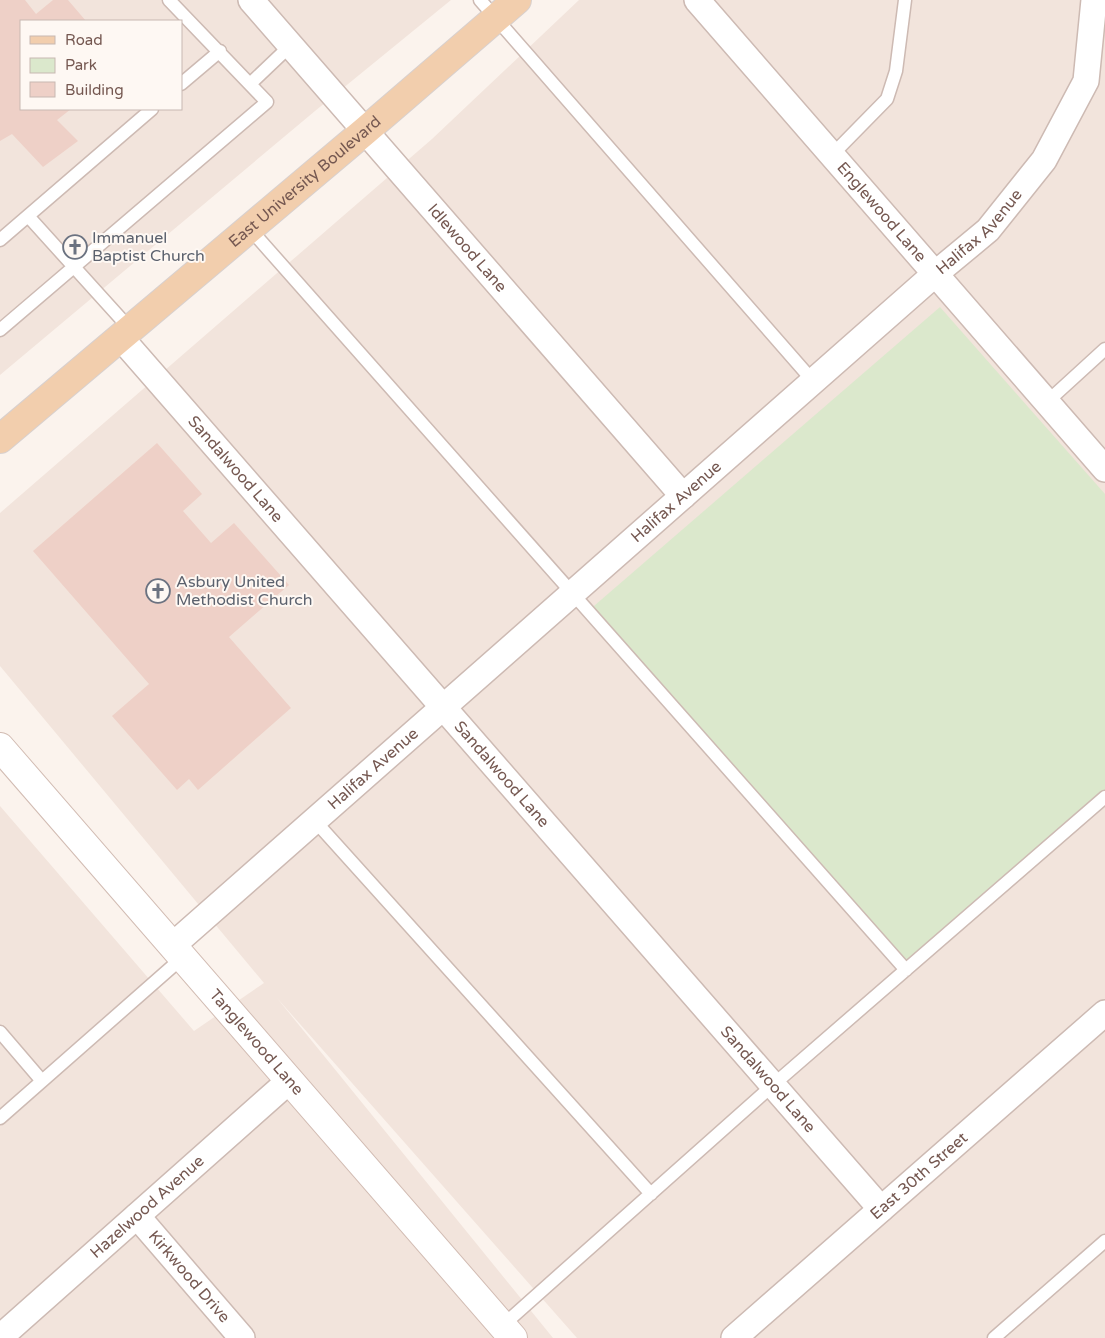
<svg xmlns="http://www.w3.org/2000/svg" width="1105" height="1338" font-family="'Varela Round',sans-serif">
  <rect width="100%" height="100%" fill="#fbf3ed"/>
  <!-- residential -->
  <path fill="#f2e4dc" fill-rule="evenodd" d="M0 0H451L315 111 0 375ZM21 21H181V109H21Z
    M579 0H1105V1338H577L277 998 553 1338H0V806L194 1031 264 983 0 666V513L432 139Z"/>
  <!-- green -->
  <path fill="#dbe8cc" d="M940 307 1105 494V797L906 970 587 612Z"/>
  <!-- building -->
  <path fill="#eed0c7" d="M0 0H25L36 14 53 0H68L86 21H21V109H71L57 120 78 141 43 167 12 134 0 141Z
    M157 443 202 494 183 511 211 543 234 523 289 585 229 637 291 708 198 790 189 779 177 790 112 716 149 684 33 551Z"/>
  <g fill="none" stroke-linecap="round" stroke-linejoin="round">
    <!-- lane casing -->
    <g stroke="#cdbab3" stroke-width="15">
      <path id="lane" d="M480 0 813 381
        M181 84 220 51
        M250 84 291 45
        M832 155 887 99 896 71 905 0
        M28 216 131 330
        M250 229 906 970
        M0 240 152 109
        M0 330 267 102 169 0
        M1047 402 1105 349
        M315 821 651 1194
        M0 1032 42 1081
        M0 1118 182 958
        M502 1326 773 1085 1105 797
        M994 1338 1105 1241"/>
    </g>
    <!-- street casing -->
    <g stroke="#cdbab3" stroke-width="28">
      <g id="street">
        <path id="s1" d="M251 0 683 496"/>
        <path id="s2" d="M697 0 1105 469"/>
        <path id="s3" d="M121 338 881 1209"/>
        <path id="s4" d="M172 946 935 274 988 230 1044 160 1086 81 1094 0"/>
        <path id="s5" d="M137 1216 242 1338"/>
        <path id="s6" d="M5 1333 289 1081"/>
        <path id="s7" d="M734 1338 1105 1013"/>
      </g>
    </g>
    <!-- secondary casing -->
    <g stroke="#d2bcb3" stroke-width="30">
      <g id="secondary">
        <path id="s8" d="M0 747 513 1338"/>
      </g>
    </g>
    <!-- primary casing -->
    <g stroke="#d8d0ce" stroke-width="30">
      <g id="primary">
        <path id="s9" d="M0 439 365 131 517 0"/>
      </g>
    </g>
    <!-- lane -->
    <use href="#lane" stroke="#fff" stroke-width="12"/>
    <!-- street -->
    <use href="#street" stroke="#fff" stroke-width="25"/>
    <!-- secondary -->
    <use href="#secondary" stroke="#fff" stroke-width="28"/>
    <!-- primary -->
    <use href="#primary" stroke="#f2cead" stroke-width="28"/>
  </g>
  <!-- icons -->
  <defs>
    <g id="church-ring" transform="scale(1.25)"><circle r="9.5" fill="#fef8f3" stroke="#6b7280" stroke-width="1.5"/><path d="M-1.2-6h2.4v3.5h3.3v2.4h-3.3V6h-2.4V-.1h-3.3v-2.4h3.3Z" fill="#6b7280"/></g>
  </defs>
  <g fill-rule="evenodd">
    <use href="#church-ring" x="75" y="247"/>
    <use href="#church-ring" x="158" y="591"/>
  </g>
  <g text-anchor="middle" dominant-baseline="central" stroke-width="4" stroke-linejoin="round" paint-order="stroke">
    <!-- street labels -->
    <g font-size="16" fill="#755851" stroke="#fef8f3">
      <text stroke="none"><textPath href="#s9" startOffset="399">East University Boulevard</textPath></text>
      <text stroke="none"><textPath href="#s2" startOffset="281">Englewood Lane</textPath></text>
      <text stroke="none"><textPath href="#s4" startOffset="1078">Halifax Avenue</textPath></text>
      <text stroke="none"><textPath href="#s1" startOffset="329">Idlewood Lane</textPath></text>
      <text stroke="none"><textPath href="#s3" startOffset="174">Sandalwood Lane</textPath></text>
      <text stroke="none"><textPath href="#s4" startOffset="672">Halifax Avenue</textPath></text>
      <text stroke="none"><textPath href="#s4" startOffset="268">Halifax Avenue</textPath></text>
      <text stroke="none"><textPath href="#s3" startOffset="579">Sandalwood Lane</textPath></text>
      <text stroke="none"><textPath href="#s8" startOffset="391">Tanglewood Lane</textPath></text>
      <text stroke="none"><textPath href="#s3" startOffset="984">Sandalwood Lane</textPath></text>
      <text stroke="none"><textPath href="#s7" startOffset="246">East 30th Street</textPath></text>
      <text stroke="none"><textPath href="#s6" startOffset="190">Hazelwood Avenue</textPath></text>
      <text stroke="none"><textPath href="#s5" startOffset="80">Kirkwood Drive</textPath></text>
    </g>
    <!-- worship labels -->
    <g font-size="16" fill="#5b616d" stroke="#fef8f3" text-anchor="start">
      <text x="92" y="238">Immanuel<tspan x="92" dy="18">Baptist Church</tspan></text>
      <text x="176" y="582">Asbury United<tspan x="176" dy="18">Methodist Church</tspan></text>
    </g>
  </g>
  <!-- legend -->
  <rect x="20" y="20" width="162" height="90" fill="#fef8f3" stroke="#c7b8b2"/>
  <rect x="30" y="36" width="25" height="8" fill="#f2cead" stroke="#c7b8b2"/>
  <text x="65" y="45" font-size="15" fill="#755851">Road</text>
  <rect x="30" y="58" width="25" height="15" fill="#dbe8cc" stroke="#c7b8b2"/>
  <text x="65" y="70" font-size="15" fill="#755851">Park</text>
  <rect x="30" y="82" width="25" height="15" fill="#eed0c7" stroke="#c7b8b2"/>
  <text x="65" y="95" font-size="15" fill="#755851">Building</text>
</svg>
